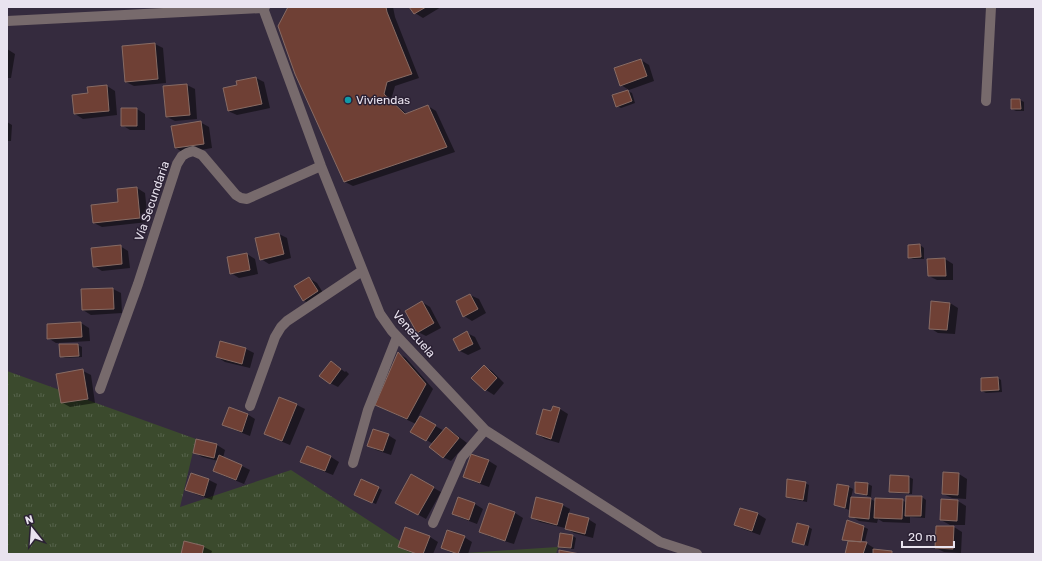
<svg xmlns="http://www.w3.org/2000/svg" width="1042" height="561" font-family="Rubik,sans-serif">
  <defs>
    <pattern id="grass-tufts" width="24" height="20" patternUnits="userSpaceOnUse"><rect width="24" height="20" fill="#3b4a2d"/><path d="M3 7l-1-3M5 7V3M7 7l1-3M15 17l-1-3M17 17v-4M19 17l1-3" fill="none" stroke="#57644c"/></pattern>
  </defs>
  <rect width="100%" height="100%" fill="#352b3e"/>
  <!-- grass -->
  <path fill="url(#grass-tufts)" d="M7 371 196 439 180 507 291 470 420 554H7Z
    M558 547 556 554H450Z"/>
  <!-- shadow -->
  <path fill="#0007" d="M289 7H393L395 17 419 78 395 86 391 100 407 114 428 106 436 111 455 152 353 186 345 182Z
    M411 7H441L423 18 415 13Z
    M155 44 163 48 166 83 134 86 126 82Z
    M7 49 15 54 11 78H7Z
    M641 60 649 65 654 81 629 90 621 85Z
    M256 78 264 82 270 108 237 115 228 111 238 86Z
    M187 85 195 89 197 119 175 121 167 117Z
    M107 86 115 91 117 115 83 119 75 114 89 94Z
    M628 91 632 93 635 103 621 108 617 106Z
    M1012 100H1020L1024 102V111H1016L1012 109Z
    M137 109 145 114V130H130L122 125Z
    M7 122 12 125 11 141H7Z
    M200 122 209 127 212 148 184 153 176 148Z
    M137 188 145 193 148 222 102 227 94 223Z
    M279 234 287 238 291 258 269 264 261 259Z
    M920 245 924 248V259H913L909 257Z
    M120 246 128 251 130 268 102 271 94 266Z
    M247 254 255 259 258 274 239 278 231 273Z
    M945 259 953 264V280H937L929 276Z
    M309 278 317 283 325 296 311 305 303 300Z
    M113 289 121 293 122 313 91 315 83 310Z
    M470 295 479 299 486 313 472 321 464 316 457 302Z
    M422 302 430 307 441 328 426 336 418 332Z
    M950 303 958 308 955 334 938 333 930 328Z
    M81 323 89 328 90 341 56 343 48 338V325Z
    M467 333 475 337 481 349 468 355 460 351 454 340Z
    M78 345 82 347V357L65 358 61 356Z
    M246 349 254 353 250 368 225 362 217 357Z
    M398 353 406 358 433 389 416 421 418 422 420 417 444 431 446 428 454 433 467 443 451 461 443 457 433 444 412 431 416 424 384 409 376 405Z
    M331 362 338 366V367L345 372 346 371 349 374 338 387 330 383Z
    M484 366 492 371 504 383 494 395 486 390Z
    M83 371 91 375 95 403 70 407 61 402Z
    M998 378 1001 380 1002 392 986 393 982 391Z
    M297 405 305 409 290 445 273 438 265 433Z
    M560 409 568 414 559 443 545 439 537 434 552 412Z
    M247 414 255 419 250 436 232 429 223 424Z
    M388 435 396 440 391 455 376 450 368 445Z
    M217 445 225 450 223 458 242 466 250 470 244 484 222 475 214 471 218 461 202 457 194 452Z
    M307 447 331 457 339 462 333 475 310 466 302 461Z
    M472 455 489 461 497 466 489 487 472 481 464 476Z
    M192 474 209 480 217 484 212 500 195 494 187 489Z
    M959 474 967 479 966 499 952 498 943 494Z
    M412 476 441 492 426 519 397 503Z
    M909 477 913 479 912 494 894 493 890 491Z
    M805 483 809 485 807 502 791 499 787 496Z
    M856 483 868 484 872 486 871 497 860 494 856 492Z
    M838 485 849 487 853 489 851 498 871 499 876 502 902 500 907 503V497H922L926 500 925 518 910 517V523L883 522 878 519 877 523 859 521 851 516 852 501H850L849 510 835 504Z
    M378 488 382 490 376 504 359 497Z
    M459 498 475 504 483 509 477 524 461 518 453 514Z
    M958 501 966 506 965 525H950L941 520Z
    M490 505 515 513 523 518 514 544 488 536 480 531Z
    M562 505 570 509 569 514 588 519 596 524 593 538 574 533 565 528 540 522 532 518Z
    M741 509 758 514 766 519 760 535 743 529 735 525Z
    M808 527 812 529 808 546 797 543 793 541Z
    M864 527 868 529 865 541 846 539V541L843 539Z
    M954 527 962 532 961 553 944 552 936 548Z
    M573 536 576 538 574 549 562 548 559 546Z
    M430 537 438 542 433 554H415L407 551 399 547Z
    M464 537 472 542 468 554H454L442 548Z
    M847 541 866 543 874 548V551L892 552 895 554H846L848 542Z
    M185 542 204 547 212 551 211 554H183Z"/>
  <!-- building -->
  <path fill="#6f4035" stroke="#876b64" d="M288 7H386L387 12 412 74 387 82 384 94 405 114 428 105 447 147 344 182 295 74 278 26Z
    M409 7H426L414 14Z
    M155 43 158 79 125 82 122 46Z
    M641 59 647 76 620 86 614 68Z
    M256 77 262 104 228 111 223 88 237 85 236 81Z
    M187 84 190 115 166 117 163 86Z
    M107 85 109 111 74 114 72 95 88 93 87 87Z
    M628 90 632 101 616 107 612 95Z
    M1011 99H1020L1021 109H1011Z
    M121 108H137V126H121Z
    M201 121 204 144 175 148 171 126Z
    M137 187 140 218 93 223 91 205 118 202 117 189Z
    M279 233 284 254 260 260 255 238Z
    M920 244 921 257 908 258V245Z
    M121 245 122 264 93 267 91 248Z
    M247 253 250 270 230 274 227 257Z
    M945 258 946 276H928L927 259Z
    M309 277 318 291 303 301 294 286Z
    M113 288 114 309 82 310 81 289Z
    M470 294 478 309 463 317 456 301Z
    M422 301 434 323 417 333 405 311Z
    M931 301 950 303 947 330 929 329Z
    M81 322 82 337 47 339V324Z
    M467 331 473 344 459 351 453 339Z
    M220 341 246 348 242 364 216 357Z
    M59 344H78L79 356 60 357Z
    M398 352 426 384 407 419 375 405Z
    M331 361 341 369 330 384 319 376Z
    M484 365 497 378 485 391 471 378Z
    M83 369 88 399 61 403 56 374Z
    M998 377 999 390 981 391V378Z
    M279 397 297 404 282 441 264 434Z
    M553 406 560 408 551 439 536 434 543 409 551 411Z
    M229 407 248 414 242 432 222 425Z
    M420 416 436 425 426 441 410 432Z
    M446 427 459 438 443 458 429 447Z
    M373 429 389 434 383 451 367 446Z
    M196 439 217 444 214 458 193 453Z
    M307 446 331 456 325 471 300 462Z
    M471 454 489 460 480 483 463 477Z
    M219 455 242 465 236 480 213 471Z
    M943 472 959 473 958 495 942 494Z
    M191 473 209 479 204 496 185 490Z
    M411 474 434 487 418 515 395 503Z
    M890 475 909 476V493L889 492Z
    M361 479 379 487 372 503 354 495Z
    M787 479 806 482 803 500 786 497Z
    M855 482 868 483 867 495 855 493Z
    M837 484 849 486 845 508 834 505Z
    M906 496H922L921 516H905Z
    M458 497 475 503 469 520 452 514Z
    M536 497 563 504 557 525 531 518Z
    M851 497 871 498 869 519 849 517Z
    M875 498 903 499 902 519 874 518Z
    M941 499 958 500 957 521 940 520Z
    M489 503 515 512 505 541 479 532Z
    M740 508 758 513 752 531 734 525Z
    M569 513 589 518 585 534 565 529Z
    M847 520 864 526 861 542 842 540Z
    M797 523 809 526 804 545 792 542Z
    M936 526H954L953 549 935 548Z
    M405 527 430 536 423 554H417L398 547Z
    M447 530 465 536 458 554 441 548Z
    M560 533 573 535 571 548 558 547Z
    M184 541 204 546 202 554H181Z
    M848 541 867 542 863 554H845Z
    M873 549 892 551V554H873Z
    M559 550 580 554H559Z"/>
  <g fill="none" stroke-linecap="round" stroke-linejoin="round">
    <!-- minor -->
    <path stroke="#776a6c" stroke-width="10" d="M265 7 263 8 321 166 380 314 392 331 485 430 660 542 697 554
      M7 21 263 8
      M986 101 991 7
      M100 389 138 284 177 164 182 156 187 153 193 151 202 155 236 195 241 198 247 199 321 166
      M250 406 275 337 281 327 287 321 362 271
      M353 463 368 410 397 337
      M433 523 462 457 485 430"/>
  </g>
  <!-- markers -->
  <circle fill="#0f9aa8" stroke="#2b2134" stroke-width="1.5" cx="348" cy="100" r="4"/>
  <g text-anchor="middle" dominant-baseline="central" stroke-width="3" stroke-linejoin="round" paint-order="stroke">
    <!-- poi labels -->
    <g font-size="12" fill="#e9e3ef" stroke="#2b2134" text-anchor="start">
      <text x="356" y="100">Viviendas</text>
    </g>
    <!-- street labels -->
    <g font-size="12" fill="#e9e3ef" stroke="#2b2134">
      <text transform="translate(152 201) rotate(-71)">Vía Secundaria</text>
      <text transform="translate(414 334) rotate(49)">Venezuela</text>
    </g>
  </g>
  <!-- border -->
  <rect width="1042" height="561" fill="none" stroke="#e9e3ef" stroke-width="16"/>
  <!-- north arrow -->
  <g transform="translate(32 529) rotate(343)" stroke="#2b2134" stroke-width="3" paint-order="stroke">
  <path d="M0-3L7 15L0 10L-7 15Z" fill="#e9e3ef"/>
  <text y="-6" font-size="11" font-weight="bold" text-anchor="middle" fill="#e9e3ef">N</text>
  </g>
  <!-- scale -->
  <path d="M902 541v6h52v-6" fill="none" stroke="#e9e3ef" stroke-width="2"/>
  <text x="908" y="541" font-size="12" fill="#e9e3ef" stroke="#2b2134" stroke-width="3" paint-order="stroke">20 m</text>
</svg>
